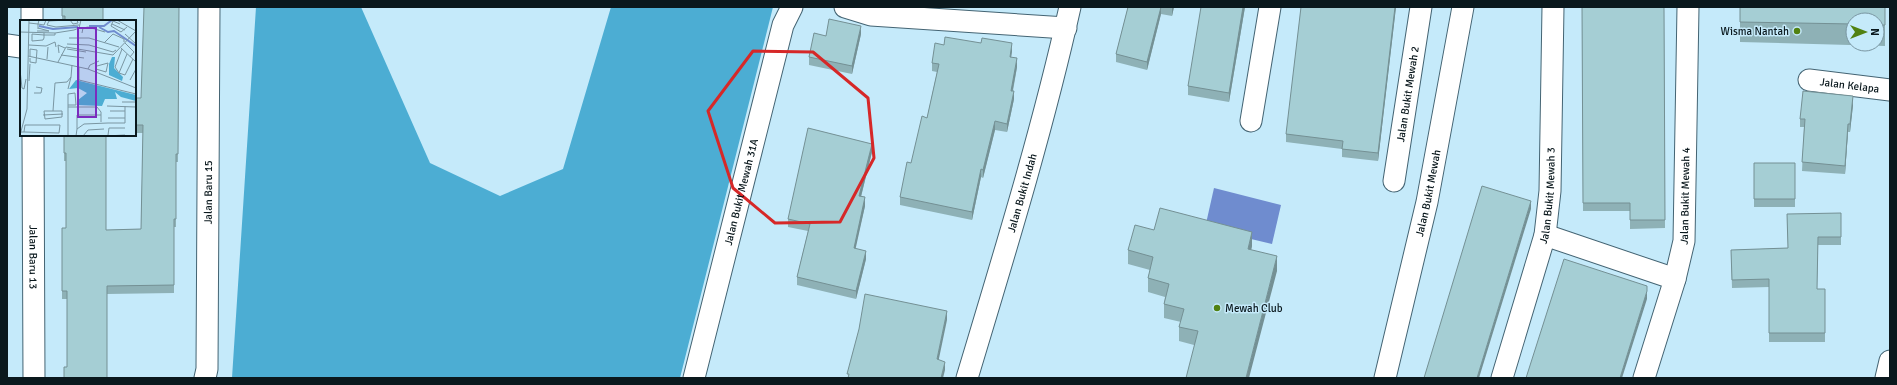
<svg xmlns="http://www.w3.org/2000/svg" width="1897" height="385" font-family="Signika,sans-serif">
  <rect width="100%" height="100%" fill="#c5eafa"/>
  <!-- forest -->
  <path fill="#4cadd3" d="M256 7H361L430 163 500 196 563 169 611 7H773L680 378H232Z"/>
  <!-- water -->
  <path fill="#6f8ccf" d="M1214 188 1281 205 1272 244 1205 228Z"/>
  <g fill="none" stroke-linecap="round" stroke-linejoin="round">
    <!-- minor casing -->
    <g stroke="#446473" stroke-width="23">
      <g id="minor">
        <path d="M32 7V21"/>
        <path d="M845 7 871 15 1066 28"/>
        <path d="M7 45 21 47"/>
        <path id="s1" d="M1809 80 1890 90"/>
        <path d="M1251 121 1270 7"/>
        <path id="s2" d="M33 135 34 378"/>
        <path id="s3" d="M1394 181 1421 7"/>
        <path d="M1545 235 1675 279"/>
        <path id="s4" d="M205 378 207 369 209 7"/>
        <path id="s5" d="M694 378 783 25 792 7"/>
        <path id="s6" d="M967 378C1004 255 1042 132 1070 7"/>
        <path id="s7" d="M1385 378 1427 202 1463 7"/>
        <path id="s8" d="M1502 378 1545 235 1550 191 1553 7"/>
        <path id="s9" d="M1644 378 1675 279 1684 241 1688 7"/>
        <path d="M1886 378 1890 361"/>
      </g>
    </g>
    <!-- minor -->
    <use href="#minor" stroke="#fff" stroke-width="21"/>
  </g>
  <!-- wall -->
  <path fill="#8eb1b6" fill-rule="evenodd" d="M62 7 103 21H62Z
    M179 7 178 162H176V227H174V293L107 294 67 367V299H62V228H66V161H64V135L106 230 141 229 143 133H135V98H141Z
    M1128 7H1174L1172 16 1161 14 1147 70 1116 62V54Z
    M1245 7 1229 102 1188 95V86Z
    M1396 7 1378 161 1342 157V149L1286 142V134Z
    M1582 7H1664L1665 228 1630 229V211H1583Z
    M1740 7H1885V46L1740 42ZM1853 20H1877V44H1853Z
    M861 34 852 74 809 65V57Z
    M944 45 1012 51 1011 57 1017 67 1013 91 1014 99 1007 132 995 130 983 178 981 177 972 220 900 205V197L927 118 937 72 932 71V63Z
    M1853 105 1850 132H1848L1845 174 1802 171 1804 127H1800V119Z
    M872 152 861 197 865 206 855 248 866 259 856 299 797 285V277L808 231 788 227V219Z
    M1754 163H1795V207H1754Z
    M1787 214 1841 237V245H1818L1817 289H1825V342H1769V287L1732 288 1731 250 1788 248Z
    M1154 230 1252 246 1251 250 1277 271 1194 345 1179 341V327L1181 322 1164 318V304L1165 297 1148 292V278L1150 270 1128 264V250Z"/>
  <!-- shaded-wall -->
  <path fill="#749094" d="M1161 7V14L1147 70V62Z
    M1172 7H1174L1172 16Z
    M1243 7H1245L1229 102V93Z
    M1395 7H1396L1378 161V153Z
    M861 26V34L852 74V66Z
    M1012 43V51L1010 65V57Z
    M1017 58V67L1011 99V91Z
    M1014 91V99L1007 132V124Z
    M1853 96V105L1850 132V124Z
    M995 121V130L983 178V170Z
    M1848 124V132L1845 174V166Z
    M872 144V152L859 204V196Z
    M981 169V177L972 220V212Z
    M865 197V206L854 256V248Z
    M1531 201V209L1479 378H1477Z
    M1252 232V246L1248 263V249Z
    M866 251V259L856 299V291Z
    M1277 256V271L1249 378H1246Z
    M1647 291V299L1622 378H1620Z
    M947 311V320L937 368V359Z
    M945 362V370L943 378H941Z"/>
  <!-- building -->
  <path fill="#a5ced4" stroke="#749094" d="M62 7H103V21H65V16H62Z
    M144 7H179L178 154H176V219H174V285L107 286V378H64V367H67V291H62V228H66V153H64V135H106V230L141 229 143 125H135V98H141Z
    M1128 7H1161L1147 62 1116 54Z
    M1201 7H1243L1229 93 1188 86Z
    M1301 7H1395L1378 153 1342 149 1343 141 1286 134Z
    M1582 7H1664L1665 220H1630V203H1583Z
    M1740 7H1885V25H1877V20H1853V24L1740 22Z
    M829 19 861 26 852 66 809 57 814 33 826 36Z
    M945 37 981 43 982 38 1012 43 1010 57 1017 58 1011 91H1014L1007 124 995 121 983 170 981 169 972 212 900 197 907 162 911 163 922 116 927 118 939 64 932 63 935 43 944 45Z
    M1803 91 1853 96 1850 124H1848L1845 166 1802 162 1805 119H1800Z
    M808 128 872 144 859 196 865 197 854 248 866 251 856 291 797 277 810 224 788 219Z
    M1754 163H1795V199H1754Z
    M1482 186 1531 201 1477 378H1424Z
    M1160 208 1252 232 1248 249 1277 256 1246 378H1186L1198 331 1179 327 1184 309 1164 304 1169 284 1148 278 1153 257 1128 250 1135 225 1154 230Z
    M1841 213V237H1818L1817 289H1825V333H1769V279L1732 280 1731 250 1788 248 1787 214Z
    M1564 259 1647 286V291L1620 378H1526Z
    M865 294 947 311 937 359 945 362 941 378H848L849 374H847L859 329Z"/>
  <!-- marked area -->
  <path fill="none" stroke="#d62828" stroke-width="3" stroke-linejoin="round" d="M753 51 813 52 868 98 874 158 840 222 775 223 733 188 708 111Z"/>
  <!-- markers -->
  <g fill="#518111" stroke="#c5eafa" stroke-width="1.5">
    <circle cx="1797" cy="31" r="4"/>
    <circle cx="1217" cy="308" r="4"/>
  </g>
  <g text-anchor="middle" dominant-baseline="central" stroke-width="3" stroke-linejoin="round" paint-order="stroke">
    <!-- poi labels -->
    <g font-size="11" fill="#0a181d" stroke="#c5eafa" text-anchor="end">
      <text x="1789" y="31">Wisma Nantah</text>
      <text x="1225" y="308" text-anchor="start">Mewah Club</text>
    </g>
    <!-- street labels -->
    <g font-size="11" fill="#0a181d" stroke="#c5eafa">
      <text stroke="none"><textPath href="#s1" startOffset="41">Jalan Kelapa</textPath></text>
      <text stroke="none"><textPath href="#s3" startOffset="88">Jalan Bukit Mewah 2</textPath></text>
      <text stroke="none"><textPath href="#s5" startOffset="192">Jalan Bukit Mewah 31A</textPath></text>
      <text stroke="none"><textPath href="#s4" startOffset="186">Jalan Baru 15</textPath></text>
      <text stroke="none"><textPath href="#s6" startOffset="193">Jalan Bukit Indah</textPath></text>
      <text stroke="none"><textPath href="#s7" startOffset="190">Jalan Bukit Mewah</textPath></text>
      <text stroke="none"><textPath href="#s8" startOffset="189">Jalan Bukit Mewah 3</textPath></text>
      <text stroke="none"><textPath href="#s9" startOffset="188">Jalan Bukit Mewah 4</textPath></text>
      <text stroke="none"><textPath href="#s2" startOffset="122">Jalan Baru 13</textPath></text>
    </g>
  </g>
  <!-- overview -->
  <g transform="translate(20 20)">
    <rect width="116" height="116" fill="#c5eafa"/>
    <path d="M92 37H95L94 48 103 57 102 61 89 55V44ZM56 60 116 75V81L101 77 95 72 97 79H85L82 86 58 85V80L67 73 58 68 49 69Z" fill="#4cadd3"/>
    <path fill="none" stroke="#6f8ccf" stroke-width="2" d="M19 6 33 9 58 7M69 6H84L92 0M79 7 88 12 94 11 116 26"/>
    <path fill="none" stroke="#7a96a2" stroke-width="1" d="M50 0 53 4 58 3 57 0M97 0 116 11M29 1 27 5 36 7 59 5M29 1 47 0M9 3 18 4 19 0M92 4 105 10M100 4 93 1 91 6 101 12 107 7M18 9V4L24 5 26 0M17 11H29L18 8M0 12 35 13 54 10 59 8 61 0M24 13V18L23 20 12 21V14L24 15H35V13M62 13 63 8 68 7 85 12M105 14 116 24M49 18H69L99 27M84 23 93 14 104 19V22M105 23 114 32 110 37M47 24 69 25 93 32 96 30M9 25 26 26 35 22 36 27M101 28 116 42M47 29 66 32M102 29 95 47 99 53 105 55 113 39M39 33 38 25 45 28M41 35 64 38M8 36 68 49 116 68M10 38V42L16 43 17 30 10 29V36M27 39 28 27M38 42 46 27 93 35 116 11M59 47V60L116 74M68 49 70 45 79 41M76 49 86 52 88 43 77 46M0 50 2 68 4 69 6 59M99 53 107 34M110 60 116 49M9 61 10 44M48 69 51 57M14 73H21L22 68 16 67M102 82H116M48 85H56L55 73 48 74V116M87 86 116 87M48 87H77L81 92V102M24 91H42V97L25 99ZM33 91 35 63 47 62 51 57 52 45M90 91H105M23 95 43 94M88 98H105M88 103H105V86M57 109V95H81M1 112H5L39 113 40 105H5L4 112M0 115 7 89 9 0M88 115 89 108H105M56 116 57 109 64 104 88 103M63 116 68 110 84 109M86 116 105 115"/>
    <path fill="#7b2cbf" fill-opacity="0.15" stroke="#7b2cbf" stroke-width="2" d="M58 8H76V97H58Z"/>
    <rect width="116" height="116" fill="none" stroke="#0a181d" stroke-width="2"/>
  </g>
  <!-- border -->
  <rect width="1897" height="385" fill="none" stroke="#0a181d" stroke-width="16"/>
  <!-- north arrow -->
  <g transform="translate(1865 32) rotate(90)"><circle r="19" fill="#c5eafa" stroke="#7a96a2"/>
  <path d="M0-3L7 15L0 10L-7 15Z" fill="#518111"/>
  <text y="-6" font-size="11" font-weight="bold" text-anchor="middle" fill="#0a181d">N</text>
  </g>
</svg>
